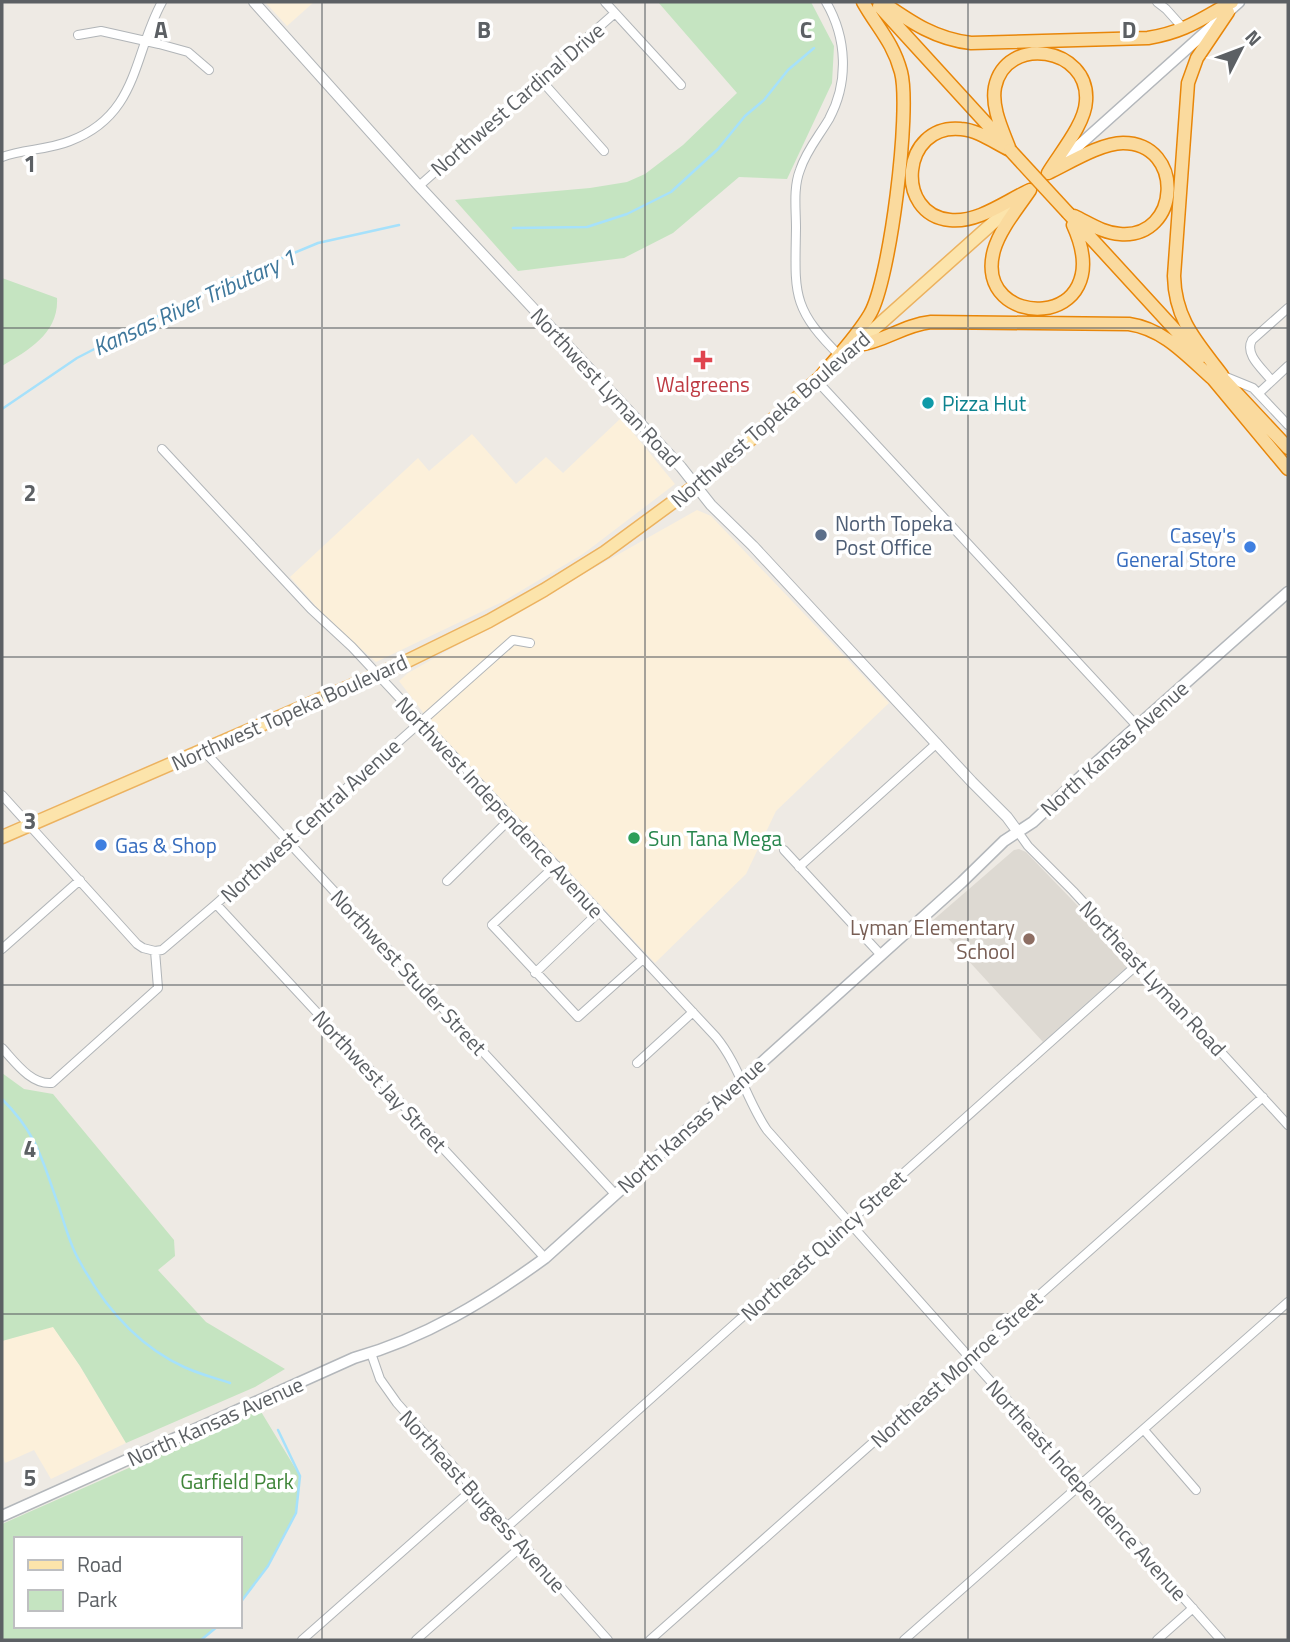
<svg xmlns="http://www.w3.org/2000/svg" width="1290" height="1642" font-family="'Titillium Web',sans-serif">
  <rect width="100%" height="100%" fill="#eeeae4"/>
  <!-- commercial -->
  <path fill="#fcf0da" d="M265 2H314L287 26Z
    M621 418 675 484 583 554 504 601 376 662 329 621 290 577 418 458 429 471 472 434 516 484 546 457 563 473Z
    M697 510 711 516 889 703 776 811 746 874 655 963 438 732 399 681 408 673Z
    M53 1326 80 1366 126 1443 51 1479 34 1450 5 1463 2 1454V1341Z"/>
  <!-- education -->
  <path fill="#ddd9d2" d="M1019 849 1026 852 1127 957 1128 961 1126 968 1043 1042 932 921 1014 850Z"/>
  <!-- green -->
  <path fill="#c5e4c1" d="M658 2H811L834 46 832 83 787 179 739 177 673 233 624 258 518 271 455 200 590 188 627 182 645 174 683 145 737 93Z
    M2 278 57 298C59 333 29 350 2 366Z
    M2 1073 24 1089 53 1094 174 1240 175 1256 158 1270 206 1322 285 1369 255 1387 126 1443 80 1366 53 1327 2 1341Z
    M260 1410 300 1476 296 1513 268 1566 240 1603V1539H16V1626H218L201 1640H2V1524Z"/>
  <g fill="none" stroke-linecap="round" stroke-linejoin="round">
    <!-- stream -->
    <path stroke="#a6e1fb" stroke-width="2.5" d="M513 228 587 227 627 214 671 192 718 149 745 116 764 100 788 70 814 48
      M2 409 77 358 224 282 318 243 399 225
      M2 1099C38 1135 42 1160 59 1207 65 1225 70 1246 80 1262 104 1306 138 1346 184 1367 199 1374 215 1378 230 1383
      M240 1603 268 1566 296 1513 300 1476 278 1430
      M201 1640 218 1626"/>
    <!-- minor casing -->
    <g stroke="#b1b5b8" stroke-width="10">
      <path id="minor" d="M605 2 681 85
        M826 2C847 38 849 82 829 119 819 136 806 151 800 170 793 188 796 209 796 228 795 294 791 308 841 357
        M1157 2 1166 9 1184 29
        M78 35 101 31 159 44 188 52 209 70
        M540 79 604 151
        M2 157C23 149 48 150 70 141 139 115 133 54 162 2
        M419 186 615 13
        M1226 377 1253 388 1288 425
        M817 381 1137 726
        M1272 381C1263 369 1244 355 1252 340L1288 308
        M1259 393 1288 366
        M162 449 311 609 352 647 716 1037C739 1065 747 1101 767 1130L1221 1640
        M203 750 615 1194
        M2 795 137 944 143 948 155 951
        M1018 832 1028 846 1073 891 1288 1125
        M784 850 881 955
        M556 865 492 925 578 1017 643 959
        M799 867 937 743
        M447 881 511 818
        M216 904 545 1258
        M2 949 80 880
        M155 951 162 950 216 904 513 640 530 643
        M535 973 599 912
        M2 1048C15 1062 31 1085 52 1083L158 988 155 951
        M637 1063 693 1012
        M371 1353 380 1379 397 1403 608 1640
        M1144 1430 1196 1490
        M507 1527 1139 963
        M302 1640 473 1489
        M416 1640 523 1545
        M650 1640 1263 1097
        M904 1640 1288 1302
        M1157 1640 1193 1608"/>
    </g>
    <!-- tertiary casing -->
    <g stroke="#b1b5b8" stroke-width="12">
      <path id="tertiary" d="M254 2 419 186 681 467 711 505 753 546 972 782 1007 817 1018 832"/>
    </g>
    <!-- secondary casing -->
    <g stroke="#b3b7bb" stroke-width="13">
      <path id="secondary" d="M1056 166 1239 2
        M2 1516 354 1358C425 1338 486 1301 545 1258L962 882 1004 841 1033 822 1090 768 1288 592"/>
    </g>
    <!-- primary casing -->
    <g stroke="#ecb25f" stroke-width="15">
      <path id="primary" d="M2 837 395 667 489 621 544 590 605 552 714 472 1023 196"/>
    </g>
    <!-- trunk casing -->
    <g stroke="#e88609" stroke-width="15">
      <path id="trunk" d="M882 2C911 22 935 39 971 43L1148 38C1185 32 1201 19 1232 2
        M879 6 1006 145
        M1010 150C1003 131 991 108 995 87 1006 34 1090 47 1086 101 1085 124 1060 153 1048 173
        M1010 150C995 143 978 130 961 129 901 123 894 215 950 220 978 223 1006 201 1030 190
        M1048 173C1069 163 1101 143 1123 143 1185 143 1181 239 1120 234 1103 233 1089 223 1074 216
        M1030 190C1018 208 1000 229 994 250 971 332 1122 332 1073 225
        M1068 213 1200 357
        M858 345C884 342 903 325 931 322L1129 324C1164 329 1187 356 1213 379
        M1209 371 1213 379 1288 469
        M1216 371 1288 448
        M1222 375C1197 342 1175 320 1174 276L1188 83 1197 58 1228 12
        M817 381C834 360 856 338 870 314 890 280 911 110 901 72 893 42 877 27 863 2"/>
    </g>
    <!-- minor -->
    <use href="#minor" stroke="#fff" stroke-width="8"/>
    <!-- tertiary -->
    <use href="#tertiary" stroke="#fff" stroke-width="10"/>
    <!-- secondary -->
    <use href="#secondary" stroke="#fff" stroke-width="10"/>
    <!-- primary -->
    <use href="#primary" stroke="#fce4ab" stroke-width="12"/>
    <!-- trunk -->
    <use href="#trunk" stroke="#fada9e" stroke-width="12"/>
    <!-- trunk-bridge casing -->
    <g stroke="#e88609" stroke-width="15" stroke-linecap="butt">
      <path id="trunk-bridge" d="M1010 150 1068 213"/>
    </g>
    <!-- trunk-bridge -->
    <use href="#trunk-bridge" stroke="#fada9e" stroke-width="12"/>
  </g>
  <!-- grid -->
  <path fill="none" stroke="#5c6064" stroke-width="2" stroke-opacity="0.55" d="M322 2V1640M645 2V1640M968 2V1640M2 328H1288M2 657H1288M2 985H1288M2 1314H1288"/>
  <!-- markers -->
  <path fill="#e0444e" stroke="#fff" stroke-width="2.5" d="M699.5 349.5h7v7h7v7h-7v7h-7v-7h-7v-7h7z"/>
  <circle fill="#0f9aa8" stroke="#fff" stroke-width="2.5" cx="928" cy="403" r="7"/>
  <circle fill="#5c6f8a" stroke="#fff" stroke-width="2.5" cx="821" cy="535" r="7"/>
  <g fill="#3f7fe0" stroke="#fff" stroke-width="2.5">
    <circle cx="1250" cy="547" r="7"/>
    <circle cx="101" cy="845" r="7"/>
  </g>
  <circle fill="#2e9e5b" stroke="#fff" stroke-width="2.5" cx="634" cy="838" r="7"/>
  <circle fill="#8d6e63" stroke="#fff" stroke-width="2.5" cx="1029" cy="939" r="7"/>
  <g text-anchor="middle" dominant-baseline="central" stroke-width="7" stroke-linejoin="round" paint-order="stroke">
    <!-- street labels -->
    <g font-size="21" fill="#5c6064" stroke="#fff">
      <text transform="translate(517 99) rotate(-41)">Northwest Cardinal Drive</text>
      <text transform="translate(606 387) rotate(47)">Northwest Lyman Road</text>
      <text transform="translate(770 419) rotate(-41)">Northwest Topeka Boulevard</text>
      <text transform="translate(289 712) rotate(-24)">Northwest Topeka Boulevard</text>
      <text transform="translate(1114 748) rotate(-42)">North Kansas Avenue</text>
      <text transform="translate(500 807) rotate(47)">Northwest Independence Avenue</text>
      <text transform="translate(310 820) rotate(-42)">Northwest Central Avenue</text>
      <text transform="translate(409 972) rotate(47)">Northwest Studer Street</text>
      <text transform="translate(1153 978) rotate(47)">Northeast Lyman Road</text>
      <text transform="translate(380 1081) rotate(47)">Northwest Jay Street</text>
      <text transform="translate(691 1125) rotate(-42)">North Kansas Avenue</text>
      <text transform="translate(823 1245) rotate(-42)">Northeast Quincy Street</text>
      <text transform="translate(956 1369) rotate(-42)">Northeast Monroe Street</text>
      <text transform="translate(215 1421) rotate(-24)">North Kansas Avenue</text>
      <text transform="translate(1087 1490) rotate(48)">Northeast Independence Avenue</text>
      <text transform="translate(483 1501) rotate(48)">Northeast Burgess Avenue</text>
    </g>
    <!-- health labels -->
    <g font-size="21" fill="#be3a42" stroke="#fff">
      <text x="703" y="384">Walgreens</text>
    </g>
    <!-- culture labels -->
    <g font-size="21" fill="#0d838f" stroke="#fff" text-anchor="start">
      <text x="942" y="403">Pizza Hut</text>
    </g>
    <!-- service labels -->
    <g font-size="21" fill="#4e5e75" stroke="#fff" text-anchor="start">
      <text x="835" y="523">North Topeka<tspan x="835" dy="24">Post Office</tspan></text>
    </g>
    <!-- shop labels -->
    <g font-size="21" fill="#366cbe" stroke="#fff" text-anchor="end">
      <text x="1236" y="535">Casey's<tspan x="1236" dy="24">General Store</tspan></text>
      <text x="115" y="845" text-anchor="start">Gas &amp; Shop</text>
    </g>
    <!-- leisure labels -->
    <g font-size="21" fill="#27864d" stroke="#fff" text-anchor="start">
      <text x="648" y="838">Sun Tana Mega</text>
    </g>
    <!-- education labels -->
    <g font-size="21" fill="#785e54" stroke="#fff" text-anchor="end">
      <text x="1015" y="927">Lyman Elementary<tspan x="1015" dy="24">School</tspan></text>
    </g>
    <!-- park labels -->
    <g font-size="21" fill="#3f8539" stroke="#fff">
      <text x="237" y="1481">Garfield Park</text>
    </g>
    <!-- water labels -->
    <g font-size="23" font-style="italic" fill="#3e779b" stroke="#fff">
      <text transform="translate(194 302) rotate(-25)">Kansas River Tributary 1</text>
    </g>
  </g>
  <g font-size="23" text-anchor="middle" font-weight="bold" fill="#5c6064" stroke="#fff" stroke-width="7" stroke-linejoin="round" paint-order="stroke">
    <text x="161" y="38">A</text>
    <text x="484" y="38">B</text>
    <text x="806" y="38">C</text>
    <text x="1129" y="38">D</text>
    <text x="30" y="172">1</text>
    <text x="30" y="501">2</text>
    <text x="30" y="829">3</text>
    <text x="30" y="1157">4</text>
    <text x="30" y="1486">5</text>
  </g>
  <!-- border -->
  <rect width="1290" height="1642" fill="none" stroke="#5c6064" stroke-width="7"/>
  <!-- legend -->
  <rect x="14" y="1537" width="228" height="91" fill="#ffffff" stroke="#bebfc1" stroke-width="2"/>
  <rect x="28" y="1560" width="35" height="10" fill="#fce4ab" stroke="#bebfc1" stroke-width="2"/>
  <text x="77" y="1572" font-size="21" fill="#5c6064">Road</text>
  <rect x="28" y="1590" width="35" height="21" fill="#c5e4c1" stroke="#bebfc1" stroke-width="2"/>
  <text x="77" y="1607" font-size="21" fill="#5c6064">Park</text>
  <!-- north arrow -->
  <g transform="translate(1241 49) rotate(48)" stroke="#ffffff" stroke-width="5" paint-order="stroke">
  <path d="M0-5L12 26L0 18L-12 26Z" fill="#5c6064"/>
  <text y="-10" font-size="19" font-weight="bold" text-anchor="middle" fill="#5c6064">N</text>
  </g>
</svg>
